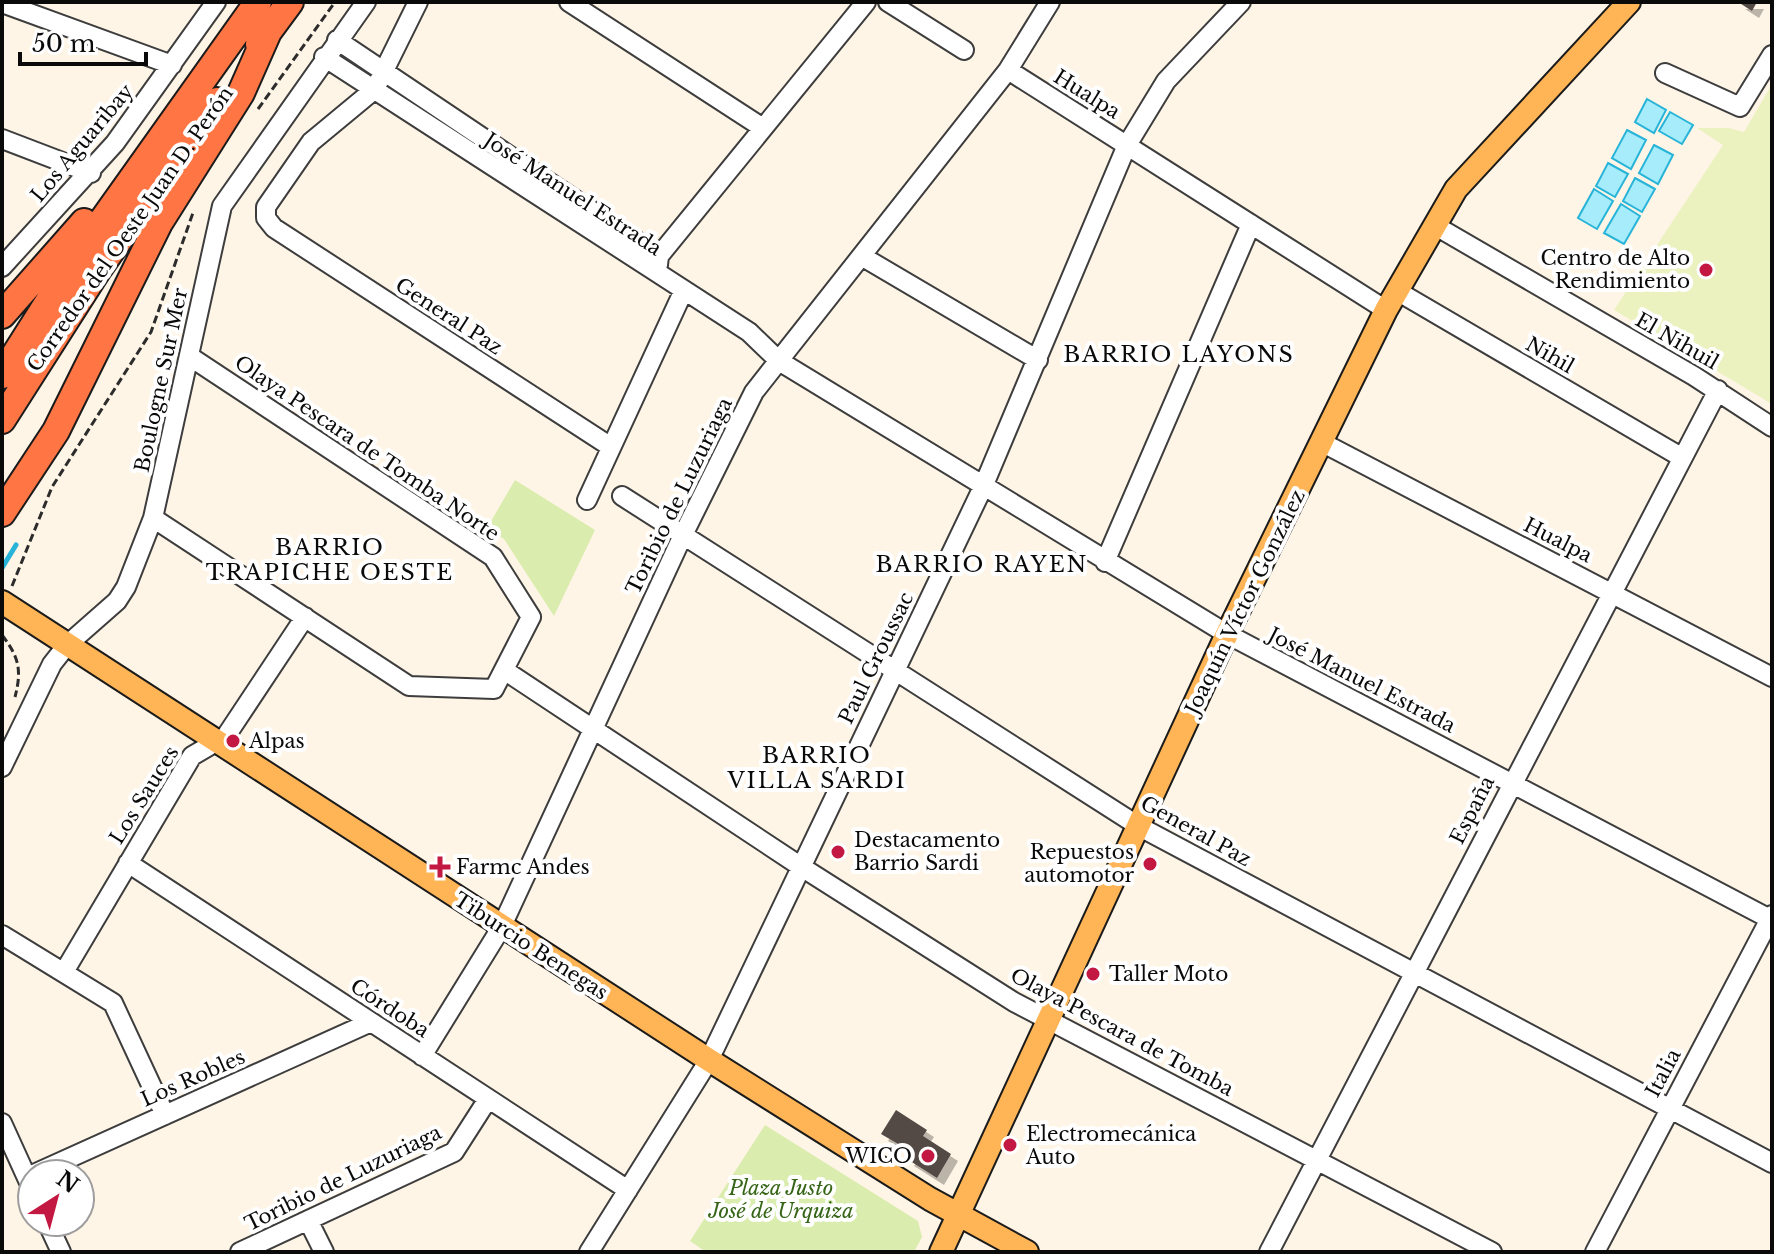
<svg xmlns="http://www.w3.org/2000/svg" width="1774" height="1254" font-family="'Libre Baskerville',serif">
  <defs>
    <filter id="shadow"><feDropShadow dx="7" dy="7" stdDeviation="0" flood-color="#0004"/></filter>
  </defs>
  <rect width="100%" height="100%" fill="#fff5e6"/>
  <!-- green -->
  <path fill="#daecae" d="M515 480 595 530 554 616 504 539 487 528Z
    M765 1125 918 1221 922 1237 914 1252H706L690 1241Z"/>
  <!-- pitch -->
  <path fill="#ebf2c0" d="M1772 84V404L1614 310 1723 145 1697 128H1729L1744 132Z"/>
  <!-- water -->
  <path fill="#a6ecfb" stroke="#28b4d8" stroke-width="2" d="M1647 99 1666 110 1654 133 1635 122Z
    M1670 112 1693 125 1682 144 1659 131Z
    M1627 130 1646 140 1631 169 1612 158Z
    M1654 145 1673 155 1658 184 1639 173Z
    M1608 163 1628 174 1615 197 1596 186Z
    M1635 178 1655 189 1642 212 1623 201Z
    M1594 189 1613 201 1597 229 1578 218Z
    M1621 204 1640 216 1624 244 1604 233Z"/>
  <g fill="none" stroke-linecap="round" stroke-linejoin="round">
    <!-- stream -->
    <path stroke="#28b4d8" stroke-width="5" d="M2 568 16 545"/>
  </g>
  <!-- building -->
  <path fill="#534845" filter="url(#shadow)" d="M1738 2H1757L1752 11Z
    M896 1110 927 1130 923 1136 951 1154 937 1178 907 1159 912 1152 881 1134Z"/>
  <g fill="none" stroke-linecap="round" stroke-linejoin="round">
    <!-- minor casing -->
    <g stroke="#3d3d3d" stroke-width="22">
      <path id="minor" d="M418 2 375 89 311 142 266 207V218L274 228 611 447
        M569 2 763 128
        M888 2 964 50
        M2 3 172 65
        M337 40 659 256
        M324 57 749 332 779 361 1227 634 1772 920
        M1008 70 1386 310
        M1665 73 1740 107 1772 55
        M2 139 91 173
        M1434 225 1694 376 1772 427
        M863 257 1038 360
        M658 265 659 256 866 2
        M2 267 115 143 216 2
        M1397 291 1681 457
        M1323 443 1772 677
        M622 496 1140 827 1772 1163
        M587 500 683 292
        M153 518 409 686 494 689 531 617 493 557 189 356
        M1105 562 1251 224
        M504 670 800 866 1014 1002 1492 1252
        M2 767 52 664 67 645 117 601 126 587 153 518 222 206 366 2
        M128 863 628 1190
        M2 935 113 1003 165 1115
        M64 972 192 756 226 736 305 617
        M422 1056 501 928 683 535 754 392 1008 70 1050 2
        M2 1123 32 1189
        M34 1174 371 1022
        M308 1220 324 1252
        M47 1222 61 1252
        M240 1252 454 1152 488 1099
        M589 1252 709 1060 983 487 1127 145 1166 81 1241 2
        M1269 1252 1718 390
        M1595 1252 1772 915"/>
    </g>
    <!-- major casing -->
    <g stroke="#1b1b1b" stroke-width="26">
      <path id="major" d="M2 602 709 1060 930 1199 1027 1252
        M941 1252 1227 634 1386 310 1456 189 1629 2"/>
    </g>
    <!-- highway casing -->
    <g stroke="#1b1b1b" stroke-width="30">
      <path id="highway" d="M259 44 290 2
        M2 315 84 222
        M2 375 80 252 258 2
        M2 420 99 268 217 101
        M2 513 56 431 159 223 241 93 268 32"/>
    </g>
    <!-- path -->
    <path stroke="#2c2c2c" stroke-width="3" stroke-dasharray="8 4" stroke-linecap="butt" d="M258 109 335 2
      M12 586 52 487 151 332 194 210
      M2 635C19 657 22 670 15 697"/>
    <!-- minor -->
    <use href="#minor" stroke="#fff" stroke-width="18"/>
    <!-- major -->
    <use href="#major" stroke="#ffb556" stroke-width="22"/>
    <!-- highway -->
    <use href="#highway" stroke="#ff7544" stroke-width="26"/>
  </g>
  <!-- markers -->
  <g fill="#c31842" stroke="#fff" stroke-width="3">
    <circle cx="1706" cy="270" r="8"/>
    <circle cx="233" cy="741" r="8"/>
    <circle cx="838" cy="852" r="8"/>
    <circle cx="1150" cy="864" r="8"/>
    <path d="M436 855h8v8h8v8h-8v8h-8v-8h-8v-8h8z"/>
    <circle cx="1093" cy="974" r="8"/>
    <circle cx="1010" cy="1145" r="8"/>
    <circle cx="928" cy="1156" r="8"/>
  </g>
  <g text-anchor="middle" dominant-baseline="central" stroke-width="8" stroke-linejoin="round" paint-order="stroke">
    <!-- street labels -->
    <g font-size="20" fill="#0a0a0a" stroke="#fff">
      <text transform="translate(1087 94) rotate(32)">Hualpa</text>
      <text transform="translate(82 143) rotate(-50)">Los Aguaribay</text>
      <text transform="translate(573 194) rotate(33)">José Manuel Estrada</text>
      <text transform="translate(130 229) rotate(-55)">Corredor del Oeste Juan D. Perón</text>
      <text transform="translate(449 316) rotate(33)">General Paz</text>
      <text transform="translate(1677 341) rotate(30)">El Nihuil</text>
      <text transform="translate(1550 355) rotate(30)">Nihil</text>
      <text transform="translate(161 380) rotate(-78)">Boulogne Sur Mer</text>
      <text transform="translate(367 448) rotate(34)">Olaya Pescara de Tomba Norte</text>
      <text transform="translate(679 496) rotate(-64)">Toribio de Luzuriaga</text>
      <text transform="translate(1558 540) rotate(27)">Hualpa</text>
      <text transform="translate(1245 602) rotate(-64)">Joaquín Víctor González</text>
      <text transform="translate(876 658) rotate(-64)">Paul Groussac</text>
      <text transform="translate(1362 680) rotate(27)">José Manuel Estrada</text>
      <text transform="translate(144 795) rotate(-58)">Los Sauces</text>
      <text transform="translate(1472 810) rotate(-63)">España</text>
      <text transform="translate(1196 831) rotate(29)">General Paz</text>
      <text transform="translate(531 946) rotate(33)">Tiburcio Benegas</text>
      <text transform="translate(390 1008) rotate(33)">Córdoba</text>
      <text transform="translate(1122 1032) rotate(28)">Olaya Pescara de Tomba</text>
      <text transform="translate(1663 1073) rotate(-62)">Italia</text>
      <text transform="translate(193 1078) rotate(-24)">Los Robles</text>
      <text transform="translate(343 1178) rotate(-26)">Toribio de Luzuriaga</text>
    </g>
    <!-- poi labels -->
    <g font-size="20" fill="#0a0a0a" stroke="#fff" text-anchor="start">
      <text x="1690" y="258" text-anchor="end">Centro de Alto<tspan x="1690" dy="23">Rendimiento</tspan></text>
      <text x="249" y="741">Alpas</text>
      <text x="854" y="840">Destacamento<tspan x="854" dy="23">Barrio Sardi</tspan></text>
      <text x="1134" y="852" text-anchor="end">Repuestos<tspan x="1134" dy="23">automotor</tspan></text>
      <text x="456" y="867">Farmc Andes</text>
      <text x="1109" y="974">Taller Moto</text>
      <text x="1026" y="1134">Electromecánica<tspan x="1026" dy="23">Auto</tspan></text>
      <text x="912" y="1156" text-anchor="end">WICO</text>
    </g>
    <!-- park labels -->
    <g font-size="20" font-style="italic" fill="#366517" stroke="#fff">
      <text x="781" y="1188">Plaza Justo<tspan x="781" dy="23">José de Urquiza</tspan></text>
    </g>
    <!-- neighbourhood labels -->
    <g font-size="22" letter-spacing="2" fill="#0a0a0a" stroke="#fff">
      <text x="1179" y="354">BARRIO LAYONS</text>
      <text x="330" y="547">BARRIO<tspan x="330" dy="25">TRAPICHE OESTE</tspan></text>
      <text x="982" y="564">BARRIO RAYEN</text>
      <text x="817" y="755">BARRIO<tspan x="817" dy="25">VILLA SARDI</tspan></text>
    </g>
  </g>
  <!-- border -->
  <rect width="1774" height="1254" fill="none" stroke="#0a0a0a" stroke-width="8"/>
  <!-- north arrow -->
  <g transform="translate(56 1198) rotate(36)"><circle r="38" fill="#ffffff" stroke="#9d9d9d" stroke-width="2"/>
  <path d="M0-6L14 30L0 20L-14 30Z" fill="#c31842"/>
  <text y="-12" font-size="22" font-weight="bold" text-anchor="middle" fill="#0a0a0a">N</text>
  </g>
  <!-- scale -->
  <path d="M20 52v12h126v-12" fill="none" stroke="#0a0a0a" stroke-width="4"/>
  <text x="32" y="52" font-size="24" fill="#0a0a0a" stroke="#ffffff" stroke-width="6" paint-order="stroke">50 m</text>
</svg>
